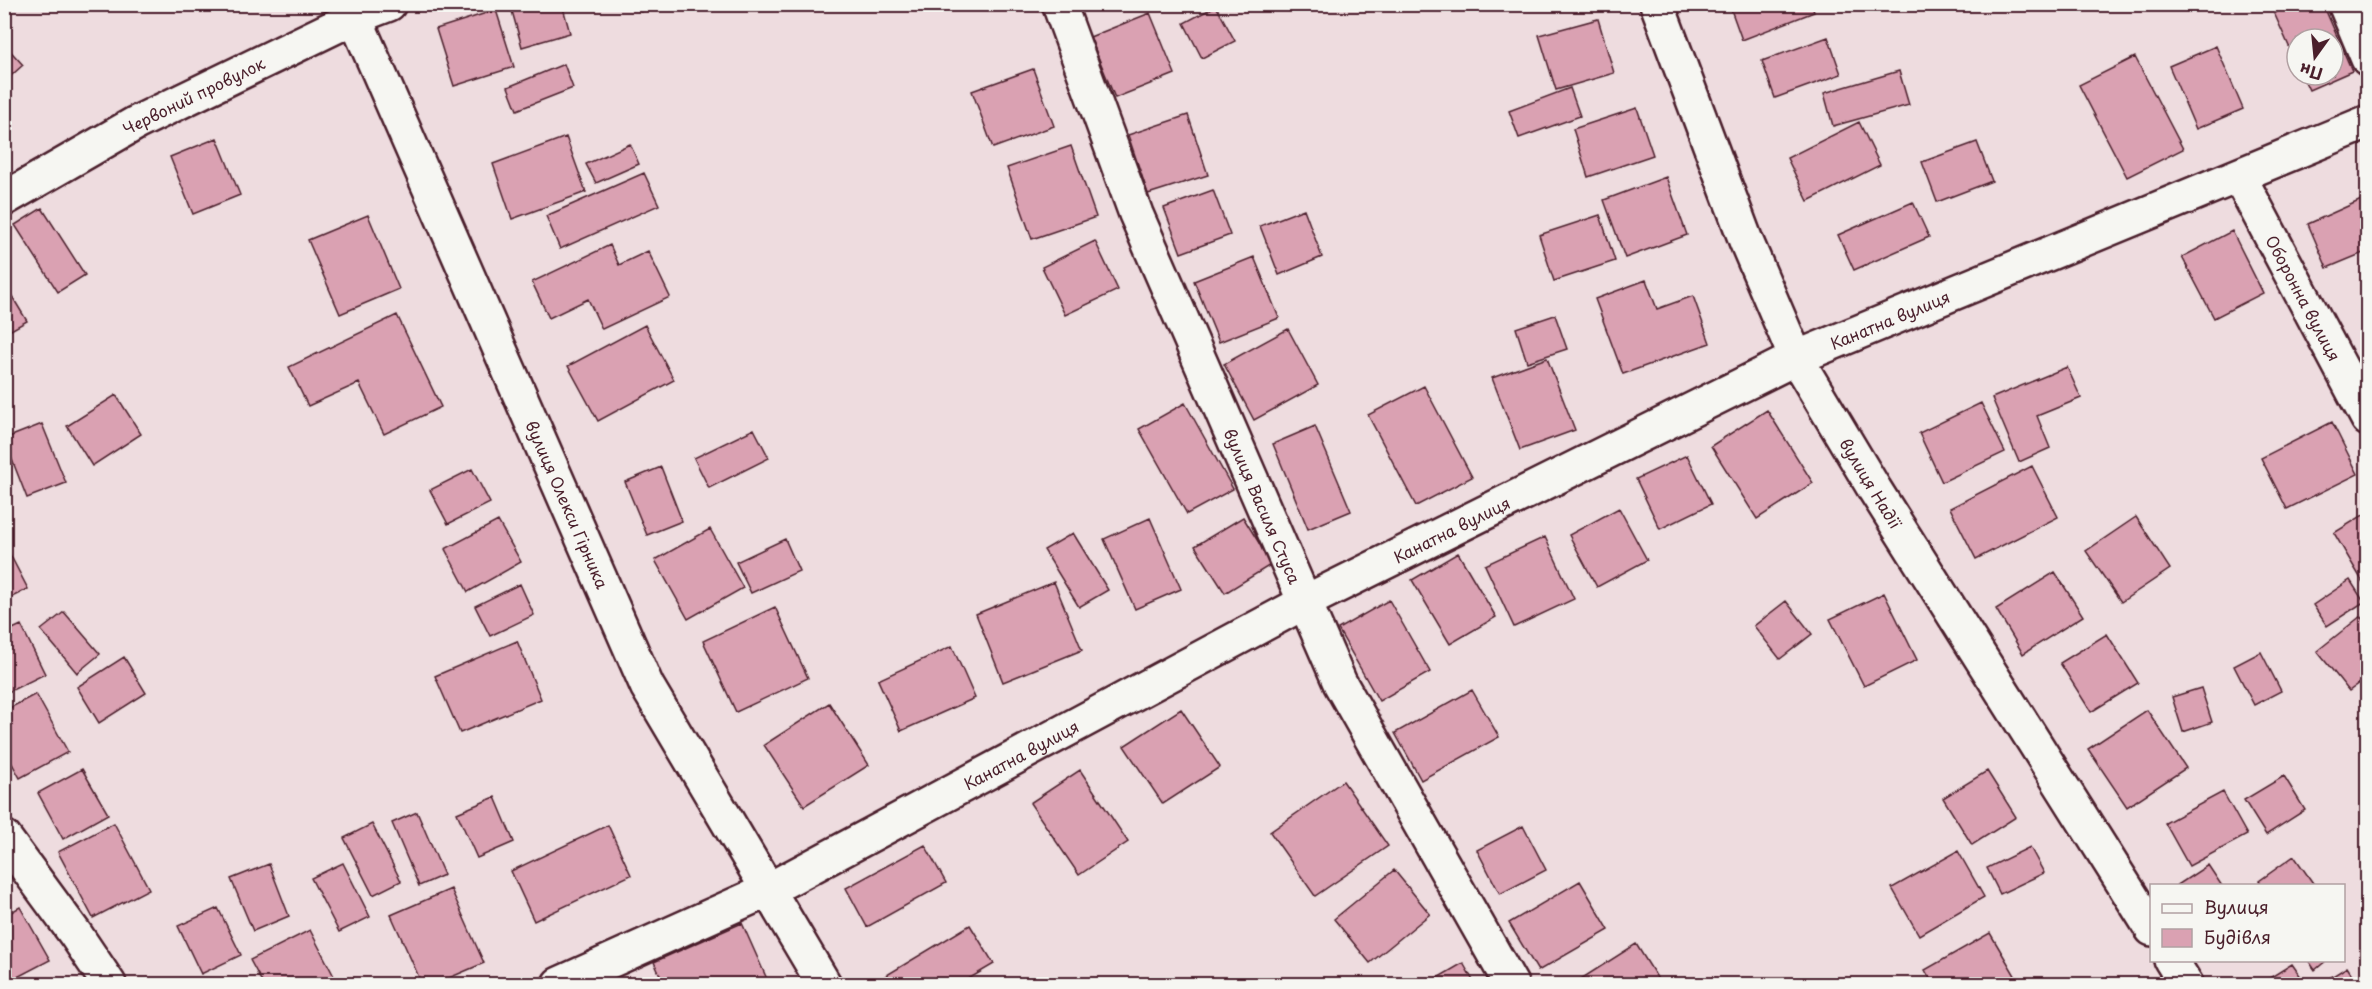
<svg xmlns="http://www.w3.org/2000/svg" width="2372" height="989" font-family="'Playpen Sans',sans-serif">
  <rect width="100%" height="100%" fill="#eedcdf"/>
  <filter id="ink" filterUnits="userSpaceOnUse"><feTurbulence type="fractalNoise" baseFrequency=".0167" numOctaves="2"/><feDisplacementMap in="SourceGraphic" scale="12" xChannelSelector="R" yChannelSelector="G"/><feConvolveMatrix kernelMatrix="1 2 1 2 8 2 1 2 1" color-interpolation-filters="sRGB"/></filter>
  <g filter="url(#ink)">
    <!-- building -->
    <path fill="#daa1b2" stroke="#4a1f2b" stroke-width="1.5" d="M535 4H562L570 33 522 47 512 11Z
      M639 4H662L641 12Z
      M1729 4H1811L1814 12 1742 40Z
      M2294 4H2323L2352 71 2309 90 2302 75H2333V39H2297V64L2274 13Z
      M1216 6 1235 41 1202 58 1184 23Z
      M496 10 514 67 454 86 436 29Z
      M1150 13 1175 74 1115 98 1090 37Z
      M1598 19 1614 73 1556 90 1539 35Z
      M1828 37 1841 74 1775 98 1762 61Z
      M4 44 23 65 4 82Z
      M2216 46 2243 109 2196 129 2169 66Z
      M2135 57 2183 149 2127 177 2079 85Z
      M564 64 573 88 517 110 508 87Z
      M1033 69 1054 126 993 148 972 91Z
      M1899 71 1909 105 1833 126 1824 93Z
      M1570 88 1580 116 1519 138 1509 111Z
      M1637 108 1653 155 1588 177 1573 129Z
      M1188 115 1208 175 1148 194 1128 135Z
      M1859 122 1880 165 1808 201 1787 158Z
      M566 137 586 192 512 219 493 164Z
      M217 138 240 195 193 214 170 157Z
      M1977 142 1992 181 1937 202 1922 162Z
      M630 144 639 164 596 183 586 164Z
      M1071 146 1096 217 1032 239 1007 168Z
      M644 173 659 205 560 249 546 216Z
      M1666 177 1687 235 1625 258 1604 200Z
      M1213 190 1230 235 1181 253 1164 208Z
      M2368 197V251L2327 268 2308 224Z
      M1913 202 1929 237 1854 270 1838 235Z
      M42 208 85 275 58 292 15 225Z
      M1304 209 1322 257 1279 275 1260 226Z
      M368 215 399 289 340 314 308 240Z
      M1600 215 1615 261 1554 281 1539 235Z
      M2232 231 2263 293 2214 318 2182 257Z
      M1095 241 1118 290 1065 315 1042 267Z
      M610 245 619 265 648 251 670 297 602 329 588 299 549 318 532 282Z
      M1254 257 1279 318 1219 342 1194 281Z
      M1646 280 1657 309 1693 296 1710 343 1623 374 1595 299Z
      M4 283 27 321 4 334Z
      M397 315 441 407 384 434 359 383 308 406 289 367Z
      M1555 315 1567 349 1527 362 1516 328Z
      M645 325 674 380 598 421 568 366Z
      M1288 329 1318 385 1254 420 1224 364Z
      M2368 336V358L2359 340Z
      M1547 358 1575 430 1520 450 1492 378Z
      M2067 367 2081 398 2037 416 2050 448 2019 462 1992 398Z
      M1424 386 1472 477 1416 506 1368 415Z
      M116 395 141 434 92 466 67 426Z
      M1185 403 1233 489 1187 514 1139 429Z
      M1981 403 2005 452 1942 482 1919 433Z
      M1767 410 1813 483 1757 519 1711 446Z
      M2332 422 2358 474 2287 509 2261 458Z
      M42 424 66 483 27 498 4 439Z
      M1315 426 1351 511 1308 529 1273 444Z
      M754 429 769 458 709 488 694 458Z
      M1687 455 1711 504 1660 529 1636 479Z
      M2032 466 2058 517 1976 559 1950 508Z
      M661 467 682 521 647 535 625 482Z
      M472 469 490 503 448 524 430 490Z
      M1619 508 1647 560 1597 587 1569 535Z
      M2368 512V582L2364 584 2334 533Z
      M1243 517 1272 564 1225 593 1195 546Z
      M2136 517 2170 569 2121 602 2086 551Z
      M1150 518 1181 589 1135 609 1104 539Z
      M498 521 521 562 468 592 445 549Z
      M710 529 743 588 688 619 655 560Z
      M1073 533 1108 590 1079 607 1044 550Z
      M1545 537 1574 599 1514 627 1485 565Z
      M785 539 799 571 751 593 736 562Z
      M4 543 28 589 4 601Z
      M1458 553 1496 617 1450 644 1412 580Z
      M2055 572 2083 616 2023 654 1996 609Z
      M2350 580 2364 602 2327 626 2313 605Z
      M1054 582 1082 650 1003 682 976 614Z
      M520 584 534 615 490 636 475 606Z
      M1884 593 1917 660 1864 686 1830 619Z
      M1389 600 1430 672 1379 701 1338 629Z
      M1786 601 1812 634 1780 659 1754 626Z
      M775 607 808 678 736 712 703 641Z
      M64 612 100 654 77 673 41 630Z
      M2361 616 2368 625V677L2349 691 2317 651Z
      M21 625 45 674 4 694V633Z
      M2107 634 2138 683 2091 712 2060 663Z
      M517 641 541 699 460 733 435 676Z
      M952 646 975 698 901 731 878 680Z
      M2261 652 2281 691 2254 705 2234 666Z
      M124 657 146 693 99 723 77 687Z
      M2201 688 2212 722 2183 732 2172 697Z
      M1472 690 1499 737 1421 780 1395 733Z
      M36 694 68 752 20 778 4 749V711Z
      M829 703 869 765 804 806 764 745Z
      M1181 709 1220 767 1163 804 1124 746Z
      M2147 710 2186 768 2127 807 2088 749Z
      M82 769 108 814 63 839 38 793Z
      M1080 770 1128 842 1079 875 1030 803Z
      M1987 771 2016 817 1972 845 1943 798Z
      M2284 776 2305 810 2266 835 2244 800Z
      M1343 781 1388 846 1315 896 1270 832Z
      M2223 792 2247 835 2189 866 2165 823Z
      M495 797 514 842 477 858 457 813Z
      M417 812 444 875 419 886 392 823Z
      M114 823 149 889 93 918 58 852Z
      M372 824 401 881 373 895 344 838Z
      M608 825 631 875 534 921 511 871Z
      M1523 826 1546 870 1500 894 1477 850Z
      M925 845 946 883 867 927 846 888Z
      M2030 847 2044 873 2000 894 1987 868Z
      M1958 851 1984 897 1919 935 1892 888Z
      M2294 856 2315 886H2262L2259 881Z
      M343 863 370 917 339 932 311 878Z
      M269 864 289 916 253 931 231 879Z
      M2208 865 2222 886H2176Z
      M1394 870 1430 914 1370 963 1334 919Z
      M1580 881 1609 930 1538 971 1509 923Z
      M451 889 484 963 435 984H422L391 915Z
      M20 907 50 960 4 984V916Z
      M218 908 241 955 201 974 178 926Z
      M742 923 767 979 754 984H664L654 962Z
      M970 925 994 964 960 984H879L877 981Z
      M310 930 338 984H263L250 960Z
      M1990 933 2020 984H1933L1925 970Z
      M1636 944 1661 984H1573Z
      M2308 960H2327L2315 970Z
      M1463 963 1475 984H1427Z
      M2292 964 2306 984H2260Z
      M2347 967 2358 984H2320Z
      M2119 979 2123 984H2110Z"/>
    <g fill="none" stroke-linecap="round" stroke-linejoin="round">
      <!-- minor casing -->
      <g stroke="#4a1f2b" stroke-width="38">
        <g id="minor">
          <path id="s1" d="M349 4 647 686 824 984"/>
          <path id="s2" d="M1059 4 1136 214 1340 683 1511 984"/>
          <path id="s3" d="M1657 4 1746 241 1796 358 1875 490 2152 929"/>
          <path d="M2345 4 2368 59"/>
          <path id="s4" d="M2239 176 2368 419"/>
          <path id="s5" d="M4 199 136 123 355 17 389 4"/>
          <path d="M4 837 76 935 109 984"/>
          <path d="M2171 960 2186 984"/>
          <path id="s6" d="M559 984 768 890 1305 602 1796 358 2368 122"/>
        </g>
      </g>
      <!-- minor -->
      <use href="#minor" stroke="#f6f6f2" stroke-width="33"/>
    </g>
  </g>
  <g text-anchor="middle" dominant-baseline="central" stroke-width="6" stroke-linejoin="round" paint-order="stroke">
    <!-- street labels -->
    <g font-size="16" fill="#4a1f2b" stroke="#f6f6f2">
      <text stroke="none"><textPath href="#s5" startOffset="216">Червоний провулок</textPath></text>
      <text stroke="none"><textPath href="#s4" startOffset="138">Оборонна вулиця</textPath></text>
      <text stroke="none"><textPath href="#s6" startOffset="1488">Канатна вулиця</textPath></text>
      <text stroke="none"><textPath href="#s3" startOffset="526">вулиця Надії</textPath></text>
      <text stroke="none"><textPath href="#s1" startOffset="546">вулиця Олекси Гірника</textPath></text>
      <text stroke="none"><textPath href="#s2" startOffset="542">вулиця Василя Стуса</textPath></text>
      <text stroke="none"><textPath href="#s6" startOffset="1002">Канатна вулиця</textPath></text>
      <text stroke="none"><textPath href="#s6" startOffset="516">Канатна вулиця</textPath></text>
    </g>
  </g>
  <!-- margin -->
  <rect width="2372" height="989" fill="none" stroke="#f6f6f2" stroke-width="24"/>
  <rect x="12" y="12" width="2348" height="965" fill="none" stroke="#4a1f2b" stroke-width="2" filter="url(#ink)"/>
  <!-- legend -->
  <rect x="2150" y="884" width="195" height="78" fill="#f6f6f2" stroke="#b1a0a2" stroke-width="1.5"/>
  <rect x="2162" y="904" width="30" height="9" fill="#f6f6f2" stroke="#b1a0a2" stroke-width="1.5"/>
  <text x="2204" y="914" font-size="18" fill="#4a1f2b">Вулиця</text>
  <rect x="2162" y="929" width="30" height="18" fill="#daa1b2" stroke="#b1a0a2" stroke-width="1.5"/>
  <text x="2204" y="944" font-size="18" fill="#4a1f2b">Будівля</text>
  <!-- north arrow -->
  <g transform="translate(2315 57) rotate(195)"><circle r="28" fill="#f6f6f2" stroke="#b1a0a2" stroke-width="1.5"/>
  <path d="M0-4.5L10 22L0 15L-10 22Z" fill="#4a1f2b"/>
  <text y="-9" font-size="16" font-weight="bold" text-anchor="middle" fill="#4a1f2b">Пн</text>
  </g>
</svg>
